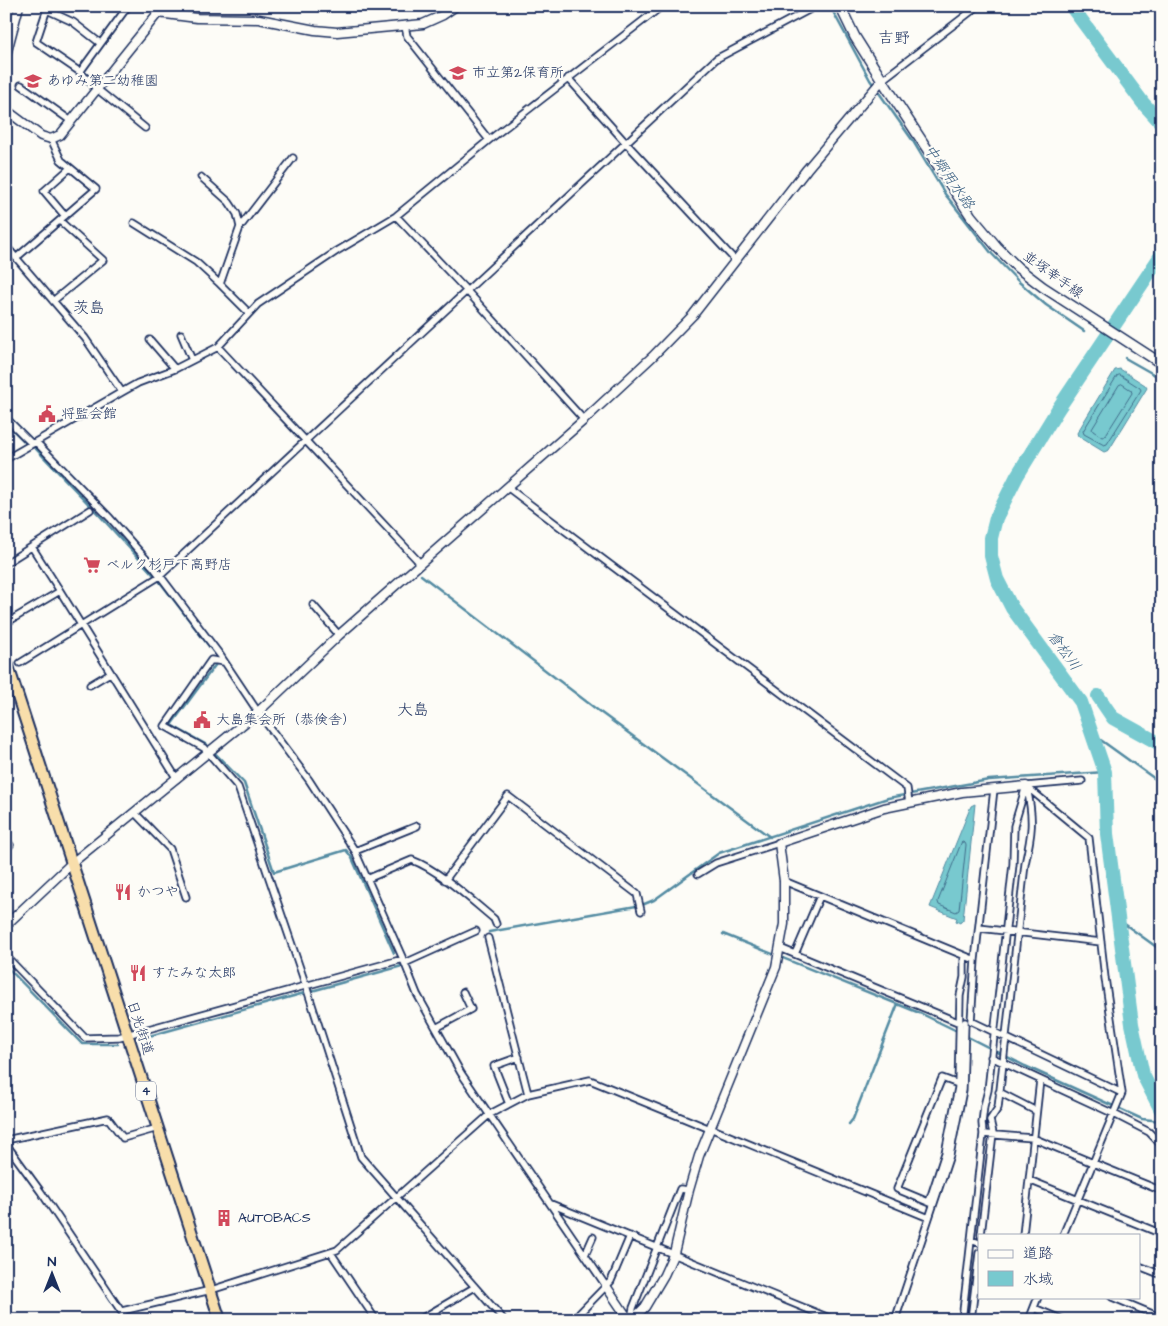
<svg xmlns="http://www.w3.org/2000/svg" width="1168" height="1326" font-family="'Architects Daughter','Klee One',sans-serif">
  <rect width="100%" height="100%" fill="#fdfcf7"/>
  <filter id="ink" filterUnits="userSpaceOnUse"><feTurbulence type="fractalNoise" baseFrequency=".02" numOctaves="2"/><feDisplacementMap in="SourceGraphic" scale="10" xChannelSelector="R" yChannelSelector="G"/><feConvolveMatrix kernelMatrix="1 2 1 2 8 2 1 2 1" color-interpolation-filters="sRGB"/></filter>
  <g filter="url(#ink)">
    <!-- water -->
    <path fill="#78c9cf" stroke="#538ba2" d="M1120 369 1145 385 1147 388 1109 450 1104 452 1078 436 1077 433 1115 370Z
      M975 804 963 920H962L960 923 956 921 957 918 930 907 971 806Z"/>
    <g fill="none" stroke-linecap="round" stroke-linejoin="round">
      <!-- shore -->
      <path stroke="#406d8b" stroke-width="1" d="M1120 375 1140 388 1141 390 1107 444 1104 445 1084 434 1083 431 1117 376Z
        M1122 384 1131 390 1132 393 1105 436 1102 437 1093 431 1092 429 1119 385Z
        M962 842 965 843 966 845 959 910 956 912 939 905 938 902Z"/>
      <!-- stream -->
      <path stroke="#538ba2" stroke-width="2.5" d="M830 6 870 80 913 141 945 194 992 254 1019 282 1046 305 1084 331
        M1125 358 1162 379
        M6 423 27 444 35 448 101 517 160 582 218 658 216 664 171 725 207 745 244 783 274 872 346 850 352 858 394 953
        M421 575 600 712 770 837
        M1091 733 1162 784
        M1119 920 1162 951
        M489 932 642 905 654 900 719 853 888 798 989 780 1105 772
        M723 934 922 1014 959 1032
        M6 966 82 1044H118
        M966 1036 1025 1066 1142 1119 1162 1121
        M142 1038 402 966
        M849 1124 853 1119 897 1006"/>
      <!-- river -->
      <path stroke="#78c9cf" stroke-width="14" d="M1071 6 1143 103 1162 124
        M1162 254 1058 409 1017 476 996 518 991 538V556L997 579 1012 608 1081 702 1105 772 1107 834 1132 1024 1143 1075 1162 1112
        M1098 696 1113 718 1162 745"/>
      <!-- minor casing -->
      <g stroke="#1b2f5e" stroke-width="9">
        <path id="minor" d="M48 6 36 42 80 72 128 6
          M47 10 73 22 100 43
          M405 26 407 36 489 140
          M80 72 97 89 145 128
          M568 78 626 143 735 260
          M882 80 978 6
          M21 85 71 121
          M201 177 229 202 237 214 240 227 220 284 249 313
          M65 216 44 191 70 168
          M396 216 467 291 584 420
          M134 223 196 262 220 284
          M240 227 293 158
          M6 246 85 338 122 392
          M16 258 96 189 61 160 51 139
          M53 301 103 260 60 221
          M181 334 192 360
          M150 340 175 369
          M218 347 420 563
          M6 418 32 444
          M36 442 110 518 155 569 220 655 258 712 309 780 355 851 403 959 417 994 461 1073 606 1286
          M6 459 122 392 138 383 175 369 218 347 258 304 337 251 396 216 489 140 662 6
          M507 487 907 788 909 803
          M32 547 60 591
          M6 563 90 510
          M313 605 339 635
          M6 623 60 591 177 779
          M224 662 211 660 165 726 204 748 238 787 306 986 361 1157 504 1320
          M20 663 160 576 716 59 816 6
          M90 685 110 673
          M1026 786 1089 838 1105 978 1122 1093 1093 1163 1162 1191
          M1026 786 1082 781
          M994 789 975 960 971 1021 1122 1093
          M135 813 170 849 186 897
          M6 839 10 845 6 849
          M355 851 417 826
          M698 874 716 863 779 843
          M367 879 412 860C439 870 471 900 494 919L496 924
          M445 880 508 796 637 894 641 911
          M784 881 975 960
          M979 928 1101 942
          M488 938 528 1094
          M780 948 960 1023
          M795 954 820 896
          M6 956 85 1038 119 1037 403 959
          M405 963 476 931
          M436 1028 471 1009 463 992
          M991 1057 1114 1114 1149 1132 1162 1146
          M999 1092 1036 1111
          M509 1104 494 1066 519 1057
          M710 1128 929 1218
          M983 1134 1033 1138 1093 1163 1063 1235
          M6 1140 108 1118 123 1138 158 1128
          M6 1144 41 1192 127 1320
          M1029 1180 1162 1234
          M929 1202 945 1153 958 1088 960 996 964 977V956
          M551 1204 834 1320
          M933 1204 897 1189 942 1078 958 1084
          M981 1235 993 1133 990 1120 998 1108 1025 864C1032 833 1034 820 1027 788
          M1023 1235 1040 1080
          M971 1240 979 1243
          M331 1253 376 1320
          M585 1255 593 1237
          M1139 1266 1162 1275
          M1112 1297 1162 1318
          M1034 1308 1063 1320
          M122 1311 211 1290 337 1250 490 1114 528 1094 590 1080 710 1129
          M419 1320 475 1287
          M573 1320 611 1281 630 1236
          M631 1320 633 1308 680 1189 689 1190
          M895 1320 950 1155 963 1090 965 1022
          M962 1320 983 1134 982 1123 984 1106 988 1090 1013 864 1014 826 1026 786
          M971 1320 979 1253
          M1029 1320 1038 1297"/>
      </g>
      <!-- tertiary casing -->
      <g stroke="#1b2f5e" stroke-width="11">
        <path id="tertiary" d="M6 55 19 6
          M6 110 41 136 51 139 60 135 158 13 197 18 259 19 315 30 337 32 423 24 443 15 456 6
          M6 925 72 863 258 712 339 635 584 420 652 357 693 315 807 169 882 80
          M606 1286 629 1320
          M632 1320 645 1307 664 1275 674 1253 689 1190 699 1156 776 967 784 924V881L779 843 884 808 962 792 1026 786"/>
      </g>
      <!-- secondary casing -->
      <g stroke="#1b2f5e" stroke-width="12">
        <path id="secondary" d="M840 6 855 37 882 80 971 216 997 247 1018 268 1043 287 1162 364"/>
      </g>
      <!-- trunk casing -->
      <g stroke="#1b2f5e" stroke-width="14">
        <path id="trunk" d="M6 660 220 1320"/>
      </g>
      <!-- minor -->
      <use href="#minor" stroke="#fdfcf7" stroke-width="5.5"/>
      <!-- tertiary -->
      <use href="#tertiary" stroke="#fdfcf7" stroke-width="8"/>
      <!-- secondary -->
      <use href="#secondary" stroke="#fdfcf7" stroke-width="9"/>
      <!-- trunk -->
      <use href="#trunk" stroke="#f8deab" stroke-width="10"/>
    </g>
  </g>
  <!-- icons -->
  <defs>
    <g id="school-bare" transform="scale(1.35)"><path d="M0-5L7-2L0 1L-7-2ZM-4 1L0 2.5L4 1V4Q0 6-4 4Z" fill="#d1495b" stroke="#fdfcf7" stroke-width="2.5" paint-order="stroke"/></g>
    <g id="civic-bare" transform="scale(1.35)"><path d="M-.6-6.5H3V-4.5H.6V-3L4-1V1h2V6H-6V1h2V-1L-.6-3ZM-1.2 2.5V6h2.4V2.5Z" fill="#d1495b" stroke="#fdfcf7" stroke-width="2.5" paint-order="stroke"/></g>
    <g id="supermarket-bare" transform="scale(1.35)"><path d="M-6-5.5h2.5l.6 2H6L4.5 2H-2.5L-4.4-4H-6ZM-1.5 3.2a1.3 1.3 0 1 0 .1 0ZM3 3.2a1.3 1.3 0 1 0 .1 0Z" fill="#d1495b" stroke="#fdfcf7" stroke-width="2.5" paint-order="stroke"/></g>
    <g id="restaurant-bare" transform="scale(1.35)"><path d="M-5-6h1v4h1v-4h1v4h1v-4h1v5L-1.5 .5V6h-2V.5L-5-1ZM5-6V6H3V1.5H1.5Q1.5-4 5-6Z" fill="#d1495b" stroke="#fdfcf7" stroke-width="2.5" paint-order="stroke"/></g>
    <g id="building-bare" transform="scale(1.35)"><path d="M-4-6H4V6H1V3H-1V6H-4ZM-2.5-4.3h1.7v1.8h-1.7ZM.8-4.3h1.7v1.8H.8ZM-2.5-1h1.7V.8h-1.7ZM.8-1h1.7V.8H.8Z" fill="#d1495b" stroke="#fdfcf7" stroke-width="2.5" paint-order="stroke"/></g>
  </defs>
  <g fill-rule="evenodd">
    <use href="#school-bare" x="458" y="73"/>
    <use href="#school-bare" x="33" y="81"/>
    <use href="#civic-bare" x="47" y="414"/>
    <use href="#supermarket-bare" x="92" y="565"/>
    <use href="#civic-bare" x="202" y="720"/>
    <use href="#restaurant-bare" x="123" y="892"/>
    <use href="#restaurant-bare" x="138" y="973"/>
    <use href="#building-bare" x="224" y="1218"/>
  </g>
  <g text-anchor="middle" dominant-baseline="central" stroke-width="4.5" stroke-linejoin="round" paint-order="stroke">
    <!-- shield labels -->
    <rect fill="#fdfcf7" stroke="#5f6c8c" stroke-width="1" x="136" y="1081.5" width="20" height="19" rx="4"/>
    <g font-size="12" font-weight="bold" fill="#1b2f5e">
      <text x="146" y="1091">4</text>
    </g>
    <!-- poi labels -->
    <g font-size="14" fill="#1b2f5e" stroke="#fdfcf7" text-anchor="start">
      <text x="472" y="73">市立第2保育所</text>
      <text x="47" y="81">あゆみ第二幼稚園</text>
      <text x="61" y="414">将監会館</text>
      <text x="106" y="565">ベルク杉戸下高野店</text>
      <text x="216" y="720">大島集会所（恭倹舎）</text>
      <text x="137" y="892">かつや</text>
      <text x="152" y="973">すたみな太郎</text>
      <text x="238" y="1218">AUTOBACS</text>
    </g>
    <!-- street labels -->
    <g font-size="14" fill="#1b2f5e" stroke="#fdfcf7">
      <text transform="translate(1053 275) rotate(36)">並塚幸手線</text>
      <text transform="translate(140 1028) rotate(72)">日光街道</text>
    </g>
    <!-- water labels -->
    <g font-size="15" font-style="italic" fill="#375d80" stroke="#fdfcf7">
      <text transform="translate(949 177) rotate(55)">中郷用水路</text>
      <text transform="translate(1064 651) rotate(54)">倉松川</text>
    </g>
    <!-- quarter labels -->
    <g font-size="16" fill="#1b2f5e" stroke="#fdfcf7">
      <text x="894" y="38">吉野</text>
      <text x="89" y="308">茨島</text>
      <text x="413" y="710">大島</text>
    </g>
  </g>
  <!-- margin -->
  <rect width="1168" height="1326" fill="none" stroke="#fdfcf7" stroke-width="25"/>
  <rect x="12" y="12" width="1143" height="1301" fill="none" stroke="#1b2f5e" stroke-width="2" filter="url(#ink)"/>
  <!-- legend -->
  <rect x="978" y="1234" width="162" height="65" fill="#fdfcf7" stroke="#a3aaba"/>
  <rect x="988" y="1250" width="25" height="8" fill="#fdfcf7" stroke="#a3aaba"/>
  <text x="1023" y="1258" font-size="15" fill="#1b2f5e">道路</text>
  <rect x="988" y="1271" width="25" height="15" fill="#78c9cf" stroke="#a3aaba"/>
  <text x="1023" y="1284" font-size="15" fill="#1b2f5e">水域</text>
  <!-- north arrow -->
  <g transform="translate(52 1274)" stroke="#fdfcf7" stroke-width="4" paint-order="stroke">
  <path d="M0-4L9 19L0 12L-9 19Z" fill="#1b2f5e"/>
  <text y="-8" font-size="14" font-weight="bold" text-anchor="middle" fill="#1b2f5e">N</text>
  </g>
</svg>
